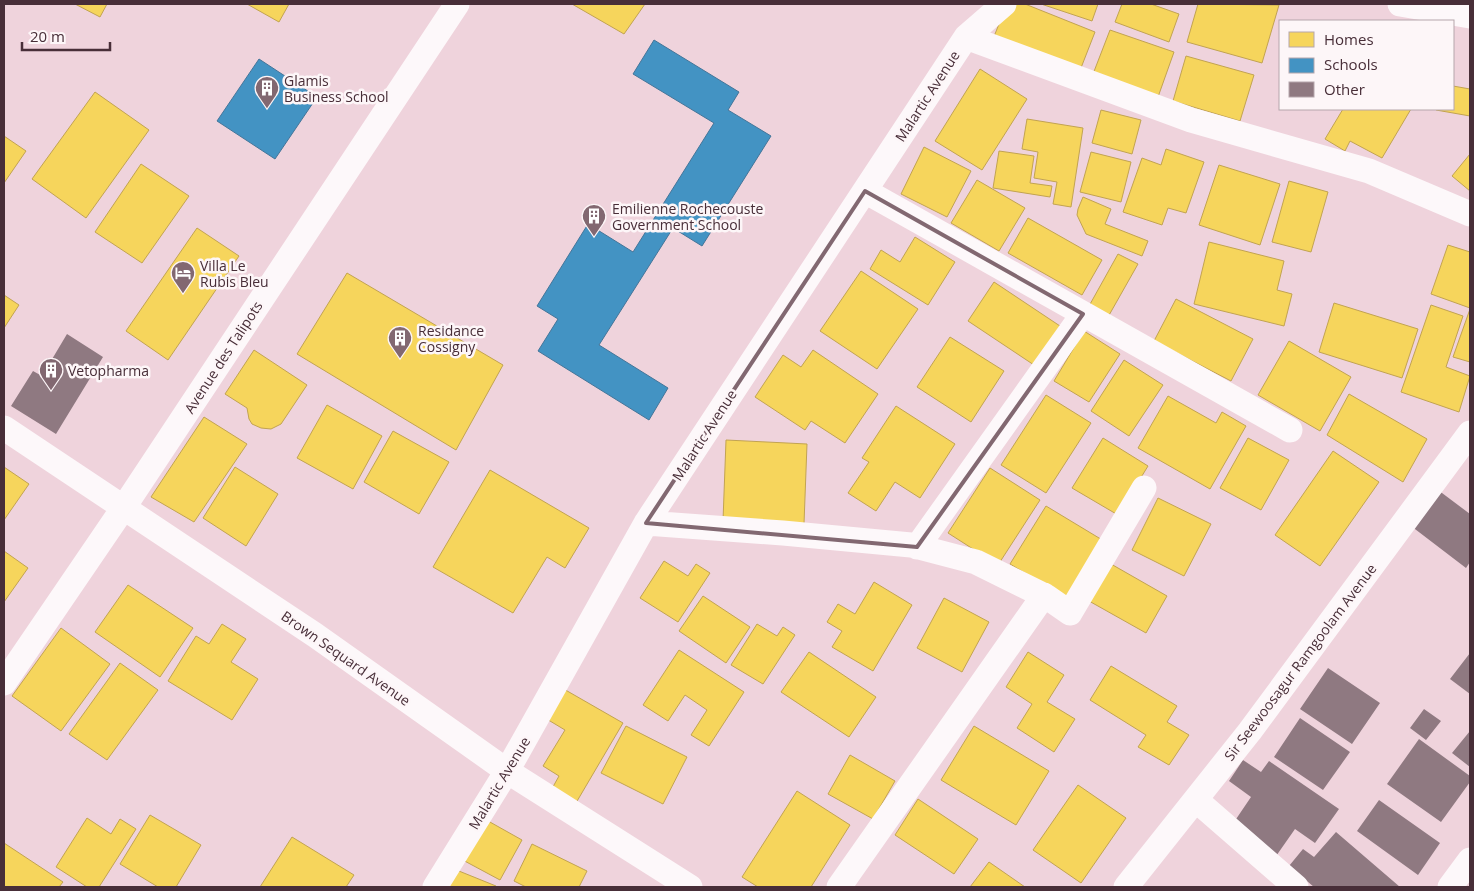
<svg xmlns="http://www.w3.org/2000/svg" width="1474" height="891" font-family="'Open Sans',sans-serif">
  <rect width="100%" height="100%" fill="#efd3dc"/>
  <!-- homes -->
  <path fill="#f6d55c" stroke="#c2a351" d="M75 4H107L100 17Z
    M247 4H289L279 22Z
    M572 4H645L624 34Z
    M1007 4H1025L1095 32 1079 73 993 39Z
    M1041 4H1098L1092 21Z
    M1122 4H1151L1179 14 1169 42 1115 22Z
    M1198 4 1279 5 1262 63 1187 42Z
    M1110 30 1174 52 1158 97 1093 74Z
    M1186 56 1254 75 1240 121 1173 101Z
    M980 69 1027 99 982 170 935 141Z
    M1453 86 1470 89V116L1436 110 1437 109H1453Z
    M95 92 149 130 86 218 32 179Z
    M1343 109H1411L1382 158 1350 141 1345 151 1325 139Z
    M1101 110 1141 120 1132 154 1092 143Z
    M1027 119 1083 128 1071 207 1053 204 1057 182 1034 178 1038 152 1022 149Z
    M4 136 26 151 4 183Z
    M924 147 971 171 947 217 901 194Z
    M1166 149 1204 162 1186 213 1168 208 1162 225 1123 212 1142 158 1161 165Z
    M999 151 1034 156 1030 183 1052 186 1050 197 993 188Z
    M1091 152 1131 162 1121 202 1080 192Z
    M1470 154V191L1452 176Z
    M141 164 189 196 142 263 95 232Z
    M1219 165 1280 184 1260 245 1199 225Z
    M977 180 1025 208 999 251 951 223Z
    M1289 181 1328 192 1311 252 1272 242Z
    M1083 197 1111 209 1105 224 1148 241 1142 256 1086 234 1077 215 1078 209Z
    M1028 218 1102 260 1082 295 1008 253Z
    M197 228 239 256 168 360 126 331Z
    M915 237 955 262 928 305 870 269 881 250 900 262Z
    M1209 242 1284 261 1277 290 1292 294 1284 326 1194 304Z
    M1448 245 1470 252V308L1431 294Z
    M1118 254 1138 264 1108 317 1089 306Z
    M861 271 918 309 877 369 820 331Z
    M347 273 503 365 456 450 297 354Z
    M994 282 1060 326 1034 365 968 321Z
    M4 295 19 305 4 328Z
    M1176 299 1253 339 1231 381 1154 341Z
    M1334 303 1418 329 1402 378 1319 352Z
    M1431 305 1463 316 1446 367 1470 376 1459 412 1401 392Z
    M1470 309V362L1453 357Z
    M1084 331 1120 354 1089 402 1054 381Z
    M950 337 1004 371 971 422 917 387Z
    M1289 341 1351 377 1320 431 1258 395Z
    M254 350 307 385 281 424 271 429 261 428 252 424 249 419 247 408 225 394Z
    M813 350 878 394 845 443 811 421 805 430 755 397 783 355 801 367Z
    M1124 360 1163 385 1129 436 1091 411Z
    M1349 394 1427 439 1403 482 1327 435Z
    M1046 395 1091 423 1046 493 1001 465Z
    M1168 396 1216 423 1222 412 1246 426 1210 489 1138 448Z
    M327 405 382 436 353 489 297 458Z
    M896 406 955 444 920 498 895 482 876 511 848 493 869 462 862 458Z
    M204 417 247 444 194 522 151 497Z
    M393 431 449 462 419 514 364 482Z
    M1103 438 1148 466 1118 515 1072 488Z
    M1248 438 1289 460 1261 510 1220 488Z
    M726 440 807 444 804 524 723 521Z
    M1333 451 1379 482 1320 566 1275 535Z
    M4 467 29 484 4 520Z
    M235 467 278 494 246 546 203 518Z
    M990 468 1040 500 998 565 948 533Z
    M490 470 589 528 565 568 547 557 513 613 433 567Z
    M1158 498 1211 524 1184 576 1132 550Z
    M1046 506 1104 541 1068 599 1010 564Z
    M4 551 28 568 4 602Z
    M664 561 688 576 696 564 710 573 678 622 640 598Z
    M1111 564 1167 596 1146 633 1089 601Z
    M874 582 912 605 873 671 832 647 842 631 827 622 838 604 855 614Z
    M128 585 193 628 160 677 95 632Z
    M703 596 750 627 726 663 679 631Z
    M944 598 989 622 962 672 917 648Z
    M222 624 246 639 231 662 258 679 232 720 168 681 196 636 209 644Z
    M757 624 777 636 783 627 795 635 763 684 731 665Z
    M61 628 110 664 61 731 12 696Z
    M679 650 744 692 709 746 691 735 707 710 685 695 668 721 643 705Z
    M809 652 876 697 849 737 781 692Z
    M1028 652 1064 675 1047 702 1075 719 1054 752 1017 728 1032 704 1006 687Z
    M120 663 158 690 107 760 69 734Z
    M1111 666 1177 706 1167 722 1189 735 1169 765 1138 747 1146 735 1090 700Z
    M562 688 623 723 573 808 549 794 559 776 543 766 565 730 545 718Z
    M626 726 687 757 663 804 601 773Z
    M974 726 1049 771 1016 825 941 780Z
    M850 755 895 781 873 819 828 794Z
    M1078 785 1126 818 1081 883 1033 850Z
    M797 791 850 825 811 887H758L742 877Z
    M918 799 978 839 954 874 895 835Z
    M150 815 201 845 176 887H158L120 864Z
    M481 817 522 840 500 880 459 858Z
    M87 818 111 834 120 819 136 829 99 887H87L56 867Z
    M292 837 354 875 346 887H260Z
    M4 843 63 882 59 887H4Z
    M532 844 587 871 579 887H526L514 881Z
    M989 862 1025 887H970Z
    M449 867 496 886 495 887H440Z"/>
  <!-- schools -->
  <path fill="#4393c3" stroke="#447599" d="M654 40 739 92 728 110 771 136 702 246 673 228 599 345 668 388 649 420 538 351 558 319 537 306 588 224 633 252 714 123 633 74Z
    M259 59 317 97 275 159 217 121Z"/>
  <!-- building -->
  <path fill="#8f7981" d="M67 334 103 357 56 434 11 406 33 371 42 376Z
    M1438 490 1470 514V562L1466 568 1411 526Z
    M1470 653V694L1450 679Z
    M1328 668 1380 703 1352 744 1300 709Z
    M1424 709 1441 721 1426 740 1410 728Z
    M1300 718 1350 752 1323 790 1274 757Z
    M1470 731V767L1452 753Z
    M1419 739 1470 776V782L1441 822 1387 784Z
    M1243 760 1261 772 1269 761 1339 809 1315 843 1295 829 1274 859 1230 828 1251 797 1229 781Z
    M1379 800 1440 843 1418 875 1357 831Z
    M1336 832 1400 887H1314L1289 866 1303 849 1314 857Z"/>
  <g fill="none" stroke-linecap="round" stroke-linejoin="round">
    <!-- street -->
    <path stroke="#fdf8fa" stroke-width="25" d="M1400 4 1470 16
      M966 37 1191 120 1369 171 1470 214
      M865 191 1290 430
      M4 428 315 635 507 771 690 887
      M646 523 783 533 911 545 976 562 1047 597 1070 613 1144 488
      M917 547 1083 314
      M4 683 124 507 457 4
      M1196 800 1296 887
      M435 887 507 771 646 523 966 37 1004 4
      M839 887 1044 595
      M1126 887 1250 731 1470 433
      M1450 887 1470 860"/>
  </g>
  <!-- marked area -->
  <path fill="none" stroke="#826871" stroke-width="4" stroke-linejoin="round" d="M865 191 1083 314 917 547 646 523Z"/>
  <!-- icons -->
  <defs>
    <g id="building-pin" transform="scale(1.25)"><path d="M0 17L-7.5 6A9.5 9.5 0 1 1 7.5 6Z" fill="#826871" stroke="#fdf6f8"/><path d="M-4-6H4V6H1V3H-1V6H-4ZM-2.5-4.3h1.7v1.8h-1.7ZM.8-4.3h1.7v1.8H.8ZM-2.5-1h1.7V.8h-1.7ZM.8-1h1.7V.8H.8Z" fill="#fff"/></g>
    <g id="hotel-pin" transform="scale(1.25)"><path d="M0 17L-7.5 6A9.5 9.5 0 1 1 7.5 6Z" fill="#826871" stroke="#fdf6f8"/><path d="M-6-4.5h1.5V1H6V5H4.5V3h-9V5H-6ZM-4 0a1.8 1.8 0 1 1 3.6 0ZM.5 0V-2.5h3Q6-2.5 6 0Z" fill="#fff"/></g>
  </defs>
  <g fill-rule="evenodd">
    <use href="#building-pin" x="267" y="88"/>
    <use href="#building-pin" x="594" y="216"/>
    <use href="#hotel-pin" x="183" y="273"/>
    <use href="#building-pin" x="400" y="338"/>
    <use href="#building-pin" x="51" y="370"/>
  </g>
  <g text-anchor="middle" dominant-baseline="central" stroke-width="5" stroke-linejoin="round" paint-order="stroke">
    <!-- poi labels -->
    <g font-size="14" fill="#482e38" stroke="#fdf6f8" text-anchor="start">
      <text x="284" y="80">Glamis<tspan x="284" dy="16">Business School</tspan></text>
      <text x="612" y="208">Emilienne Rochecouste<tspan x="612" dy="16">Government School</tspan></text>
      <text x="200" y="265">Villa Le<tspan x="200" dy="16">Rubis Bleu</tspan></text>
      <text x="418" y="330">Residance<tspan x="418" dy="16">Cossigny</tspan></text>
      <text x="68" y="370">Vetopharma</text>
    </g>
    <!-- street labels -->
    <g font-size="14" fill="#482e38" stroke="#fdf6f8">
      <text transform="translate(927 96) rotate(-57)">Malartic Avenue</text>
      <text transform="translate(223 357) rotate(-57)">Avenue des Talipots</text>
      <text transform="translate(704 435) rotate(-57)">Malartic Avenue</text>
      <text transform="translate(346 658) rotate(35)">Brown Sequard Avenue</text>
      <text transform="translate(1300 662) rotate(-53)">Sir Seewoosagur Ramgoolam Avenue</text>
      <text transform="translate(499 783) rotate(-59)">Malartic Avenue</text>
    </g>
  </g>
  <!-- border -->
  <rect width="1474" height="891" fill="none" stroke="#482e38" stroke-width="10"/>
  <!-- legend -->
  <rect x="1279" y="20" width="175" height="90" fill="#fdf6f8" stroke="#b5a6ab"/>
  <rect x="1289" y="32" width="25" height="15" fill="#f6d55c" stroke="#b5a6ab"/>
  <text x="1324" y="45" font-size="15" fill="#482e38">Homes</text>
  <rect x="1289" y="58" width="25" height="15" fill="#4393c3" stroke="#b5a6ab"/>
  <text x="1324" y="70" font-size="15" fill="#482e38">Schools</text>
  <rect x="1289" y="82" width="25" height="15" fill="#8f7981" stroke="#b5a6ab"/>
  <text x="1324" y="95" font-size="15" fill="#482e38">Other</text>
  <!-- scale -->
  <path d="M22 42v8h88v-8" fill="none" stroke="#482e38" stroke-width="2.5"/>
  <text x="30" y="42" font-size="15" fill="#482e38" stroke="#fdf6f8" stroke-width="4" paint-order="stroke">20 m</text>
</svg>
